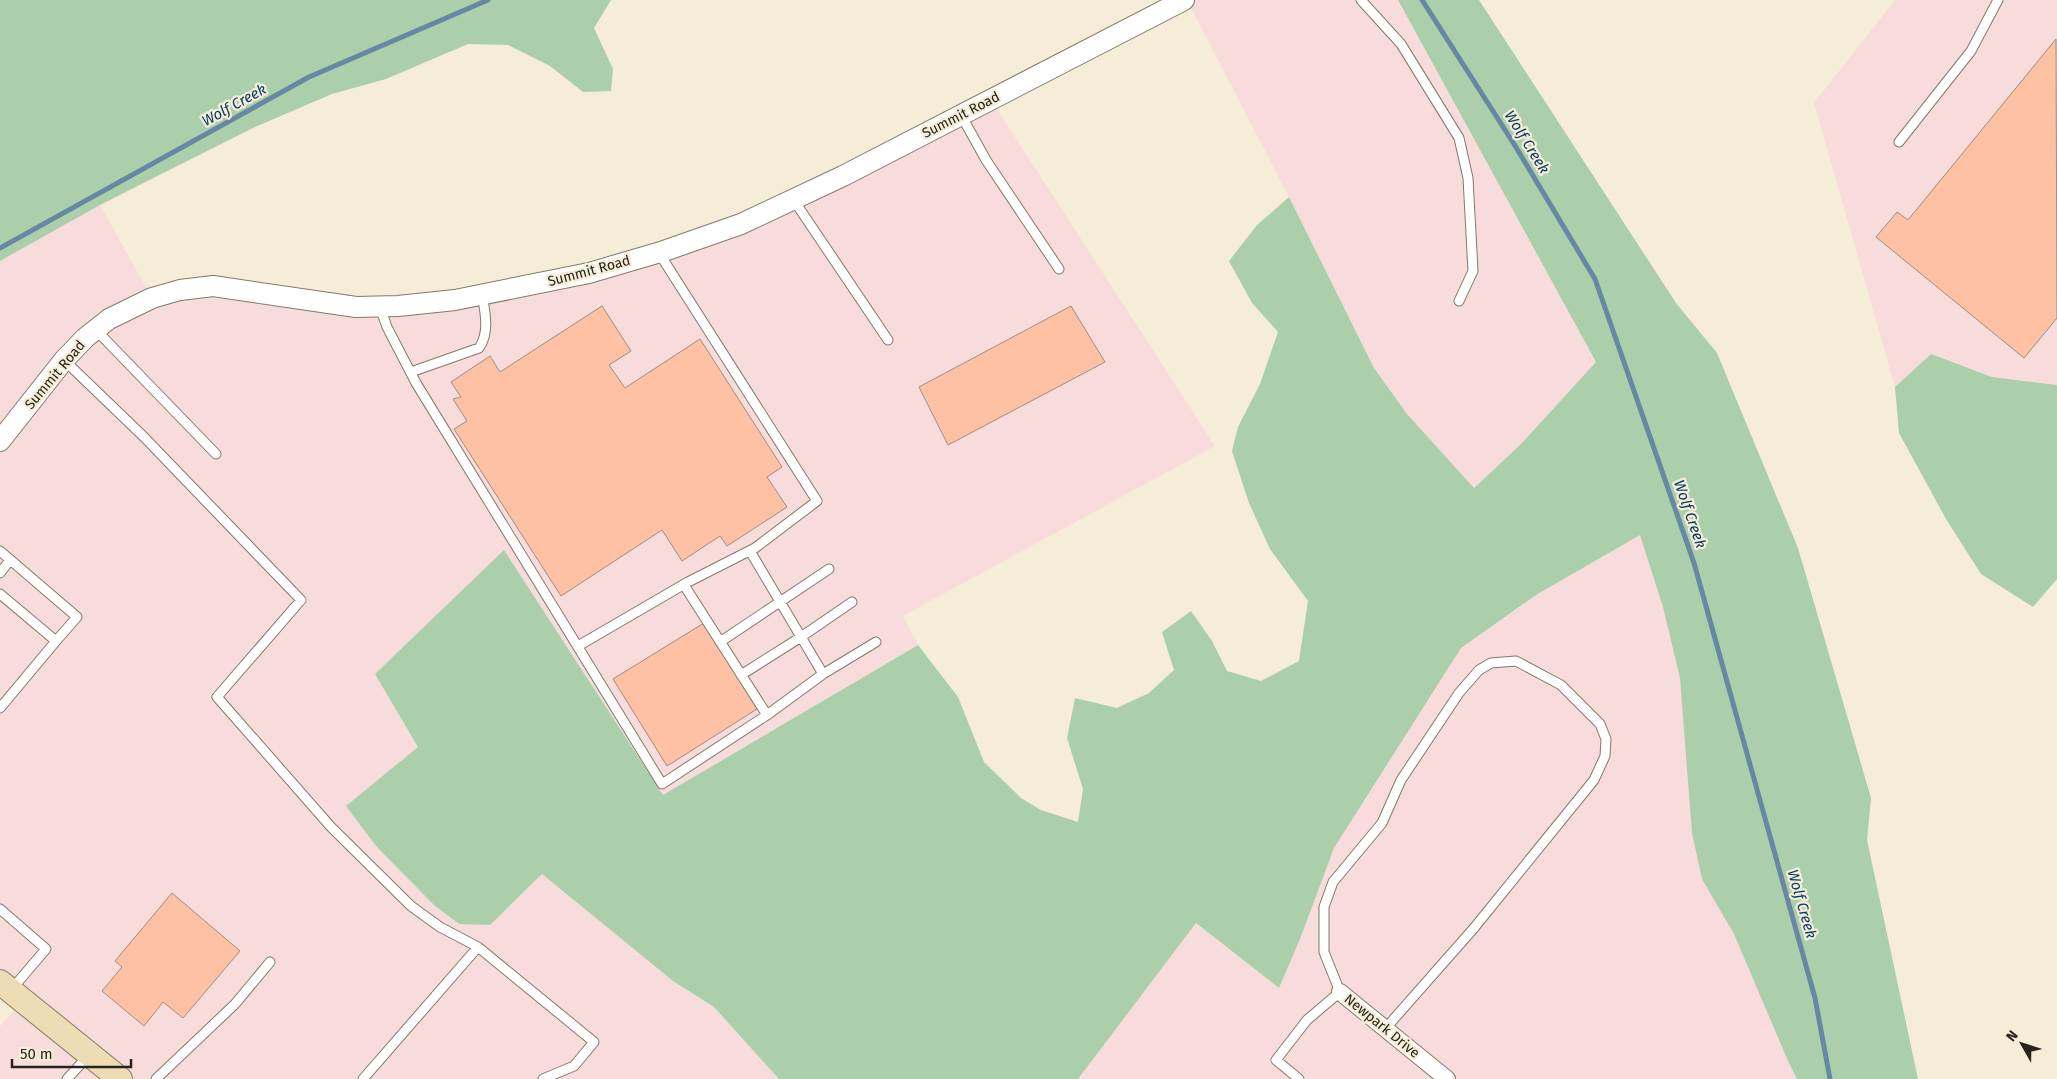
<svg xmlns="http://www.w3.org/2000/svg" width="2057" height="1079" font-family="'Fira Sans',sans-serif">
  <rect width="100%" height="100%" fill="#f5edd7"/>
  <!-- industrial -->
  <path fill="#f7dcdb" d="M1187 0H1398L1596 362 1520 445 1474 488 1407 414 1374 368 1289 197Z
    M1895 0H2057V385L1992 377 1931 354 1895 387 1814 103Z
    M991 100 1215 446 903 616 918 645 663 795 504 551 418 748 346 806 506 910 542 874 673 981 714 1007 779 1079H0V1026L24 1001 0 982V261L100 205 152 298 180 290 398 306 664 251Z
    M1640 535 1830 1079H1078L1196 923 1279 988 1300 939 1334 848 1461 647 1536 595Z"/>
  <!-- green -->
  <path fill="#accfab" d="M0 0H611L594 28 613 69 611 91 583 92 550 66 508 45 468 44 386 79 332 94 253 128 100 205 0 261Z
    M1398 0H1479L1676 303 1717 353 1798 548 1871 798 1867 840 1918 1079H1797L1788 1061 1734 934 1702 879 1692 833 1680 678 1663 607 1640 535 1536 595 1461 648 1334 848 1300 939 1279 988 1196 923 1078 1079H779L714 1007 673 981 542 874 490 925 459 924 434 905 376 846 346 806 418 747 375 674 504 550 663 795 918 645 958 697 984 762 1021 798 1041 810 1078 822 1083 789 1067 738 1075 698 1117 708 1149 693 1174 670 1162 632 1191 611 1212 641 1227 671 1261 681 1299 661 1308 601 1270 549 1249 503 1232 451 1238 427 1260 384 1278 332 1252 303 1229 261 1257 225 1289 197 1374 368 1407 414 1474 488 1520 445 1596 362Z
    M1931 354 1992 377 2057 385V579L2033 607 1981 574 1946 519 1899 433 1895 387Z"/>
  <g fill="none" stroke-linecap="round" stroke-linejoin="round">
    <!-- stream -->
    <path stroke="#6788a4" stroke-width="5" d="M1422 0 1514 144 1595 279 1694 563 1815 998 1830 1079
      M0 248 309 77 488 0"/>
  </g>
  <!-- building -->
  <path fill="#fec1a4" stroke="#a18b81" d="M2056 39 2057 318 2024 358 1876 237 1897 212 1908 220Z
    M602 306 631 351 609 365 625 388 700 339 782 467 767 477 787 507 727 546 720 536 682 561 662 530 561 596 454 429 467 421 453 399 461 397 451 382 490 356 500 372Z
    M1071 306 1105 362 948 445 919 387Z
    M704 623 757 709 667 766 613 679Z
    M172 893 240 951 183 1018 163 1002 144 1026 102 991 122 967 115 961Z"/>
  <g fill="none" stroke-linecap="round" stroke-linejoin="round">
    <!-- service casing -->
    <g stroke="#817b66" stroke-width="11">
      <path id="service" d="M1361 0 1401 44 1459 138 1468 178 1473 271 1459 301
        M961 115 986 160 1059 269
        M1899 142 1971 51 1998 0
        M793 199 888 340
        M380 307 387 327 416 383 662 784 767 715 823 674 876 642
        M96 330 216 454
        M64 360 144 437 301 600 217 697 331 827 411 906 440 927 478 947
        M411 372 479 348C490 332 485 312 482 294
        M0 551 77 617 56 641
        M750 551 823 674
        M0 573 10 560
        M684 585 767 715
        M0 594 56 641 0 708
        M720 642 829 569
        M578 646 688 582 755 548 817 501 659 253
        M741 675 801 637 852 602
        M0 909 46 949 11 990
        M67 1079 88 1056
        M156 1079 235 1004 270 962
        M363 1079 478 947 594 1042 574 1066 543 1079
        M1299 1079 1276 1060 1307 1020 1340 992 1324 952V907L1333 882 1382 823 1401 780 1459 693 1479 670 1491 663 1516 661 1561 685 1600 724 1606 739 1605 756 1594 780 1474 928 1385 1029"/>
    </g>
    <!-- minor casing -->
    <g stroke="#817b66" stroke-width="18">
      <path id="minor" d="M1340 992 1447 1079"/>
    </g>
    <!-- tertiary casing -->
    <g stroke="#817b66" stroke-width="22">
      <path id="tertiary" d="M0 441 64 360 85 338 109 319 152 298 180 290 213 286 356 307 398 306 455 300 589 273 664 251 741 224 843 176 1184 0"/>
    </g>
    <!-- secondary casing -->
    <g stroke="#817b66" stroke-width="26">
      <path id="secondary" d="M0 982 120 1079"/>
    </g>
    <!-- service -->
    <use href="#service" stroke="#fff" stroke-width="9"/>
    <!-- minor -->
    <use href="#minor" stroke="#fff" stroke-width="16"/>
    <!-- tertiary -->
    <use href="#tertiary" stroke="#fff" stroke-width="20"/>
    <!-- secondary -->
    <use href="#secondary" stroke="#eedcb4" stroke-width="24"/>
  </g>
  <g text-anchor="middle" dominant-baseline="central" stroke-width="4.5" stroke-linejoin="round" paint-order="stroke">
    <!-- street labels -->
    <g font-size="14" fill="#26231a" stroke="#f5edd7">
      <text transform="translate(961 115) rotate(-27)">Summit Road</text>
      <text transform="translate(589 271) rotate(-15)">Summit Road</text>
      <text transform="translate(55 375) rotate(-50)">Summit Road</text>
      <text transform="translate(1382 1026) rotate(39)">Newpark Drive</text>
    </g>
    <!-- water labels -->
    <g font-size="15" font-style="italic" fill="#033e66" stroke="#f5edd7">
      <text transform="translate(234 105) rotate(-29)">Wolf Creek</text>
      <text transform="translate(1527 142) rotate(58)">Wolf Creek</text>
      <text transform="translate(1690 514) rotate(71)">Wolf Creek</text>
      <text transform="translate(1802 904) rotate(74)">Wolf Creek</text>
    </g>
  </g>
  <!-- north arrow -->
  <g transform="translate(2022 1044) rotate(309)" stroke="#f5edd7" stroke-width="4" paint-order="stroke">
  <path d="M0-4L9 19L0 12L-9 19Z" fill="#26231a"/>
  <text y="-8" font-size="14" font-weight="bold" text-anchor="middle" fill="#26231a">N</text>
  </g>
  <!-- scale -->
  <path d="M12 1059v8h119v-8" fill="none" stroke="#26231a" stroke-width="2.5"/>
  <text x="20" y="1059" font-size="15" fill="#26231a" stroke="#f5edd7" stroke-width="4" paint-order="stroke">50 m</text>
</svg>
